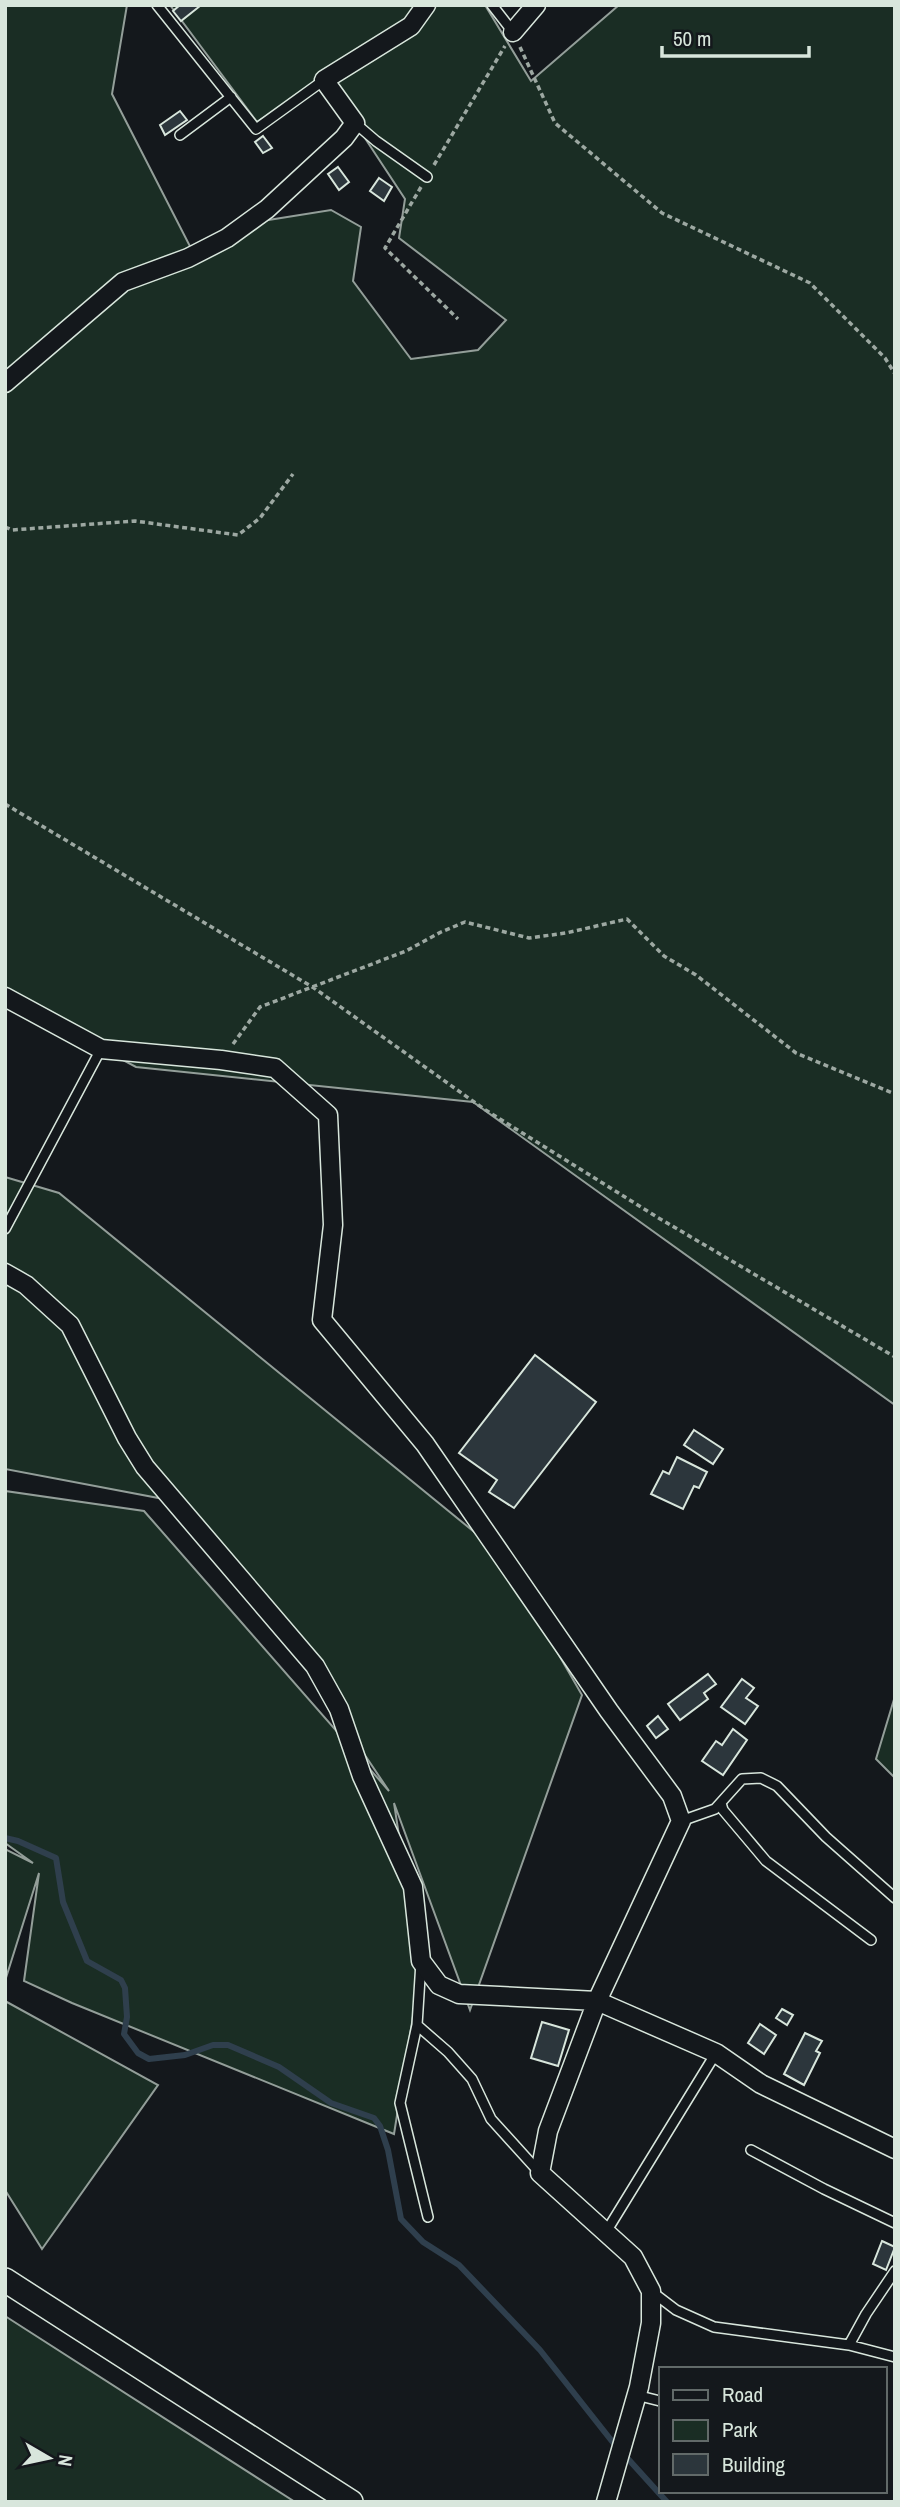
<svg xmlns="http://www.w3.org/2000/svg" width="900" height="2507" font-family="'Archivo Narrow',sans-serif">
  <rect width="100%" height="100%" fill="#14181c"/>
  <!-- green -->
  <path fill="#1a2d24" stroke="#939e99" stroke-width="2" d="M5 5H127L112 94 197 260 256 222 331 210 361 227 353 281 411 359 478 350 506 320 399 238 405 199 355 123 323 80 257 122 170 5H485L531 81 619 5H895V1405L473 1102 136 1067 5 997Z
    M5 1177 59 1193 500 1553 582 1695 470 2010 394 1803 420 1973 394 2134 72 2003 24 1981 39 1873 5 1981V1849L33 1863 5 1843V1491L144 1511 389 1791 264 1605 174 1501 5 1469Z
    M895 1696V1778L876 1759Z
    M5 2001 158 2085 42 2249 5 2190Z
    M5 2316 295 2502H5Z"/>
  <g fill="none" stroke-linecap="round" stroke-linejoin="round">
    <!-- stream -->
    <path stroke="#2f3f4d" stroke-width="6" d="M5 1838 18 1841 56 1858 63 1902 87 1961 121 1980 125 1988 127 2017 124 2034 138 2053 149 2059 185 2055 213 2045H228L279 2067 331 2103 374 2118 380 2126 388 2150 401 2219 423 2242 459 2265 540 2350 611 2440 667 2502"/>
  </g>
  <!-- building -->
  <path fill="#2c363c" stroke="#d8e6dc" stroke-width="2" d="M180 5H199L200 6 181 21 173 11Z
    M180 111 187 120 165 135 160 125Z
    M263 136 272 148 263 153 255 142Z
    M338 167 349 182 339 190 328 174Z
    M379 178 392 187 384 201 370 191Z
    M535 1355 596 1402 514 1508 489 1492 497 1480 459 1453Z
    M694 1430 723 1449 713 1464 684 1445Z
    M677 1457 707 1472 699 1488 694 1486 683 1509 651 1494 663 1471 669 1474Z
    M708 1674 716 1684 704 1693 708 1699 680 1720 668 1704Z
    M742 1679 754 1688 746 1698 758 1706 745 1724 721 1707Z
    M658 1716 668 1729 656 1738 647 1726Z
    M733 1729 747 1740 723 1775 702 1761 716 1741 722 1745Z
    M782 2009 793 2015 787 2025 776 2018Z
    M542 2022 569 2030 558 2066 531 2058Z
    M760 2024 776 2035 764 2054 748 2043Z
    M805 2033 822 2041 816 2051 820 2053 804 2085 784 2074Z
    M882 2241 895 2247 886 2270 873 2264Z"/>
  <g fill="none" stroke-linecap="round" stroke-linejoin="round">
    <!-- service casing -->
    <g stroke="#d8e6dc" stroke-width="12">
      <path id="service" d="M157 5 256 129 324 80
        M492 5 513 32
        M355 123 376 141 427 177
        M180 135 231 97
        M5 1229 101 1049
        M721 1803 723 1810 766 1861 871 1940
        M681 1821 715 1809 742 1779 761 1778 777 1786 826 1837 895 1898
        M421 1962 417 2025 448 2052 472 2079 491 2119 539 2172
        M417 2025 400 2103 428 2217
        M751 2150 824 2189 895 2223
        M606 2232 716 2053
        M651 2291 676 2310 714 2327 849 2345 895 2357
        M849 2345 866 2314 895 2271
        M636 2395 660 2401"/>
    </g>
    <!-- minor casing -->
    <g stroke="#d8e6dc" stroke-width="21">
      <path id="minor" d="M513 32 536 5
        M5 383 123 282 188 258 227 238 267 209 344 138 355 123 324 80 411 26 426 5
        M5 997 101 1049 221 1060 275 1068 328 1115 333 1225 322 1320 425 1444 609 1711 672 1796 681 1821 597 2001 548 2131 540 2173 633 2257 651 2291V2323L639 2387 606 2502
        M5 1273 26 1285 70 1325 127 1438 145 1467 315 1666 339 1709 362 1776 413 1887 421 1961 439 1985 459 1994 597 2001 716 2053 761 2084 895 2149"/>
    </g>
    <!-- tertiary casing -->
    <g stroke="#d8e6dc" stroke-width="26">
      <path id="tertiary" d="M5 2280 351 2502"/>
    </g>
    <!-- path -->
    <path stroke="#9da8a2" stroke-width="3.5" stroke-dasharray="5 3.5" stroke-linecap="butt" d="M520 47 555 123 662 213 810 283 885 358 895 374
      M434 165 505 46
      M421 187 385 248 458 319
      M5 527 12 530 135 521 238 535 260 518 293 474
      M5 804 314 988 484 1109 657 1217 895 1357
      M233 1044 260 1007 406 951 441 932 465 922 529 938 566 933 627 919 664 956 696 975 796 1053 895 1094"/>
    <!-- service -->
    <use href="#service" stroke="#14181c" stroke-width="9"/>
    <!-- minor -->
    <use href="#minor" stroke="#14181c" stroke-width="18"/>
    <!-- tertiary -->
    <use href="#tertiary" stroke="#14181c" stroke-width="23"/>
  </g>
  <!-- border -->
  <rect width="900" height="2507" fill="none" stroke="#d8e6dc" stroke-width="14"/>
  <!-- legend -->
  <rect x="659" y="2367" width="228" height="126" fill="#14181c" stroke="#626a69" stroke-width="2"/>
  <rect x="673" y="2390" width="35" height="10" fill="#14181c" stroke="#626a69" stroke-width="2"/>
  <text x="722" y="2402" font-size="21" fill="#d8e6dc">Road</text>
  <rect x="673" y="2420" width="35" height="21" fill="#1a2d24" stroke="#626a69" stroke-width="2"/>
  <text x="722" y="2437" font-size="21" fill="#d8e6dc">Park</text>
  <rect x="673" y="2454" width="35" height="21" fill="#2c363c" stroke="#626a69" stroke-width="2"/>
  <text x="722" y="2472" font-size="21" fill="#d8e6dc">Building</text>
  <!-- north arrow -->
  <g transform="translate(49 2458) rotate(99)" stroke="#14181c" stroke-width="5" paint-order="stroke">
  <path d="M0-5L12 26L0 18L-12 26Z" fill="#d8e6dc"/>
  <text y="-10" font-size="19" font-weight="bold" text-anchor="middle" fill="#d8e6dc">N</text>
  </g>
  <!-- scale -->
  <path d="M662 46v10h147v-10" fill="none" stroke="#d8e6dc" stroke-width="3.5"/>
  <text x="673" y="46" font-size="21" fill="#d8e6dc" stroke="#14181c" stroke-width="5" paint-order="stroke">50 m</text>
</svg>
